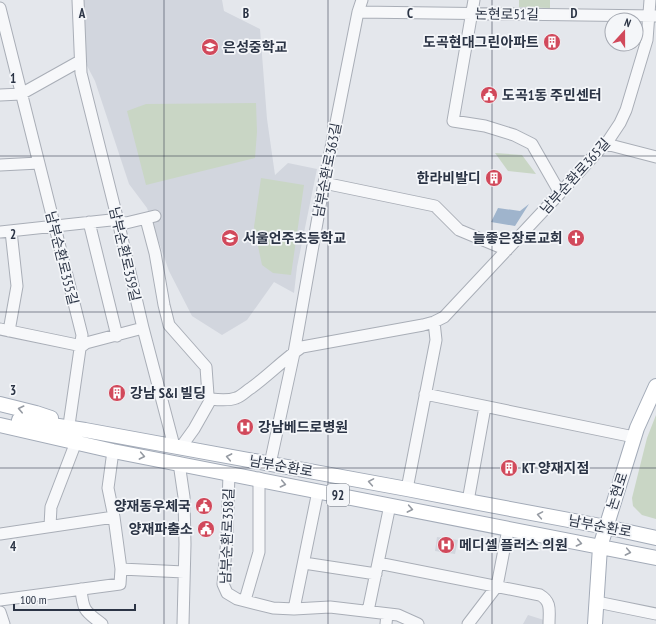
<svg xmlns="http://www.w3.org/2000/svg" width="656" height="624" font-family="'PT Sans Narrow','Noto Sans KR',sans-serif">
  <rect width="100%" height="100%" fill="#e4e7ec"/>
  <!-- built -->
  <path fill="#d2d6de" d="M83 0H222L224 11 260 29 267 119 275 175 288 163 317 169 297 267 294 293 274 282 247 320 222 335 192 316 169 271 147 208 129 184 95 81 85 62Z
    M437 537 458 540 455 554 435 551Z
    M528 615 544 620V624H523Z"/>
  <!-- green -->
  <path fill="#c9d6c5" d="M519 0H550V8L519 7Z
    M256 103 257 132 255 158 146 185 127 111 146 104Z
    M495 153 522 155 536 174 508 171Z
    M261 178 304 185 291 275 273 273 262 265 254 227Z
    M656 415V519L642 515 633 506 632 498 647 438Z"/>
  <!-- water -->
  <path fill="#9fb4cc" d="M529 204 515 226 491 222 498 208 520 211Z"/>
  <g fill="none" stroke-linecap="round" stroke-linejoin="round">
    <!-- minor casing -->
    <g stroke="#a9aeb7" stroke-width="13">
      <path id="minor" d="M78 0 81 73 118 221 143 328 174 446
        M474 0 453 121 485 126 514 135 532 144 560 193
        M0 8 82 335 69 425
        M358 12 656 16
        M0 95 21 94 80 61
        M606 144 656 157
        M0 165 39 163
        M324 183 435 206 459 230 507 250
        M146 219 155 253 164 305 169 325 206 367 208 395 211 399
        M89 222 117 336
        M0 232 111 220 126 223 155 216
        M0 329 82 346 86 343 143 328
        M9 331 17 286 11 231
        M425 394 634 437
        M211 399C219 400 228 401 236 398 242 396 246 391 251 388 269 375 284 359 302 347L423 325 434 322 444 317 560 193 599 150 606 144 620 123 626 110 647 40 650 0
        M181 447 194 429 211 399
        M179 463 184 497 185 544 183 624
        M270 464 294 353 324 183 358 12 362 0
        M229 473 227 538 223 584 227 593 237 599 273 608 294 609 330 607 398 615 418 624
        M407 489 436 340 434 322
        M468 501 485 407
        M50 526 51 507 76 442
        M0 534 114 517
        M304 563 376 574
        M378 563 540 595C552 602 549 611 549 624
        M121 569 184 572
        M81 589C83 611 85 611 102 624
        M0 600 120 584 121 569 114 517 108 488 113 451
        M245 600 259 552V478
        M597 602 656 614
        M294 609 318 491
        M368 611 390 505
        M0 612 4 624
        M386 624 387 614
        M468 624 497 586 508 529"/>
    </g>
    <!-- major casing -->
    <g stroke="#a3abb8" stroke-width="16">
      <path id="major" d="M0 404 36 413 51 418
        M19 420 85 430 407 489 468 501 606 527 656 538
        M0 425 113 451 656 558
        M595 624 600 547 637 428 656 386"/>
    </g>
    <!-- minor -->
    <use href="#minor" stroke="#f7f8fa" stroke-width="11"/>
    <!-- major -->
    <use href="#major" stroke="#fff" stroke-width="14"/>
  </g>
  <!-- one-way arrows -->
  <defs><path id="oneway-chevron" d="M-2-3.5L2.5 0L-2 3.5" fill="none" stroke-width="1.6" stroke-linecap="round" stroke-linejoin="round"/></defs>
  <g stroke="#959aa2">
    <use href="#oneway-chevron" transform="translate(21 409) rotate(-167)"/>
    <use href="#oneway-chevron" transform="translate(142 456) rotate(11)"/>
    <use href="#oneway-chevron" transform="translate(229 457) rotate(-169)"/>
    <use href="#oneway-chevron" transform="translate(371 482) rotate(-170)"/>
    <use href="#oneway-chevron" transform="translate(283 484) rotate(12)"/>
    <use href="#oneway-chevron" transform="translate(410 509) rotate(11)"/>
    <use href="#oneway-chevron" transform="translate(540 515) rotate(-170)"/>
    <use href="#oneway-chevron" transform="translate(579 543) rotate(12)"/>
    <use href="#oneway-chevron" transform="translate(628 552) rotate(11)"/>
  </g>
  <!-- grid -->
  <path fill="none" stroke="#2b3445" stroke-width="1" stroke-opacity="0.55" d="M164 0V624M328 0V624M492 0V624M0 156H656M0 312H656M0 468H656"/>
  <!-- icons -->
  <defs>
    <g id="building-disc" transform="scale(0.9)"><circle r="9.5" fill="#d1495b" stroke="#f4f6f9"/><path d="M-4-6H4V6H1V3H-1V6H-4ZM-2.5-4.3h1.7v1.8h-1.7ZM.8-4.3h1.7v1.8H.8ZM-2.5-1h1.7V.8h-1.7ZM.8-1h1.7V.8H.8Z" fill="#fff"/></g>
    <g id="school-disc" transform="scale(0.9)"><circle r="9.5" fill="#d1495b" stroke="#f4f6f9"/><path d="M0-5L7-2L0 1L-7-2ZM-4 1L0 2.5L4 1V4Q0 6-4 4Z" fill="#fff"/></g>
    <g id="civic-disc" transform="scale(0.9)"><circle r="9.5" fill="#d1495b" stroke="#f4f6f9"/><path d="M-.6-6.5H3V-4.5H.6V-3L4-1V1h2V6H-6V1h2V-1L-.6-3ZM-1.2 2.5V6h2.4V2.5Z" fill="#fff"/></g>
    <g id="church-disc" transform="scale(0.9)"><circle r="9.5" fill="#d1495b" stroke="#f4f6f9"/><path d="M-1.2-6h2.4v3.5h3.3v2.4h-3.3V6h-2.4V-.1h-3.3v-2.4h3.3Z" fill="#fff"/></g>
    <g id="hospital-disc" transform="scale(0.9)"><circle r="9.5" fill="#d1495b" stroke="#f4f6f9"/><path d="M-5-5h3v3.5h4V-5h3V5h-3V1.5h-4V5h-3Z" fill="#fff"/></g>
  </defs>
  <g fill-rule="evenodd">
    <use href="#building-disc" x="552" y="42"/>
    <use href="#school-disc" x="210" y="47"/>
    <use href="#civic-disc" x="489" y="95"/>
    <use href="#building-disc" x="494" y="178"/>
    <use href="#school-disc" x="230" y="238"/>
    <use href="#church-disc" x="576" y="238"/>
    <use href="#building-disc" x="117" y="393"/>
    <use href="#hospital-disc" x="245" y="427"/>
    <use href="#building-disc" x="509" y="468"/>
    <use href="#civic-disc" x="204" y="506"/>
    <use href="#civic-disc" x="206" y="529"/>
    <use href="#hospital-disc" x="446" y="545"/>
  </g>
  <g text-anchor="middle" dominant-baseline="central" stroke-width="3.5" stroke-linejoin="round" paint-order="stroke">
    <!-- shield labels -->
    <rect fill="#f4f6f9" stroke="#676e7b" stroke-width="1" x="327" y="484" width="22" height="22" rx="3"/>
    <g font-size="13" font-weight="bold" fill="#2b3445">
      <text x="338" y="495">92</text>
    </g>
    <!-- street labels -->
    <g font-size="14" fill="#2b3445" stroke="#f4f6f9">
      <text transform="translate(507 14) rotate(1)">논현로51길</text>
      <text transform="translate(327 170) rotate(-79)">남부순환로363길</text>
      <text transform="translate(575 176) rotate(-48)">남부순환로365길</text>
      <text transform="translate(125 254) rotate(77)">남부순환로359길</text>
      <text transform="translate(62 258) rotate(76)">남부순환로355길</text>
      <text transform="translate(281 466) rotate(10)">남부순환로</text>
      <text transform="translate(617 491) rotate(-72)">논현로</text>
      <text transform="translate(600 526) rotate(11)">남부순환로</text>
      <text transform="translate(227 536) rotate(-88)">남부순환로358길</text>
    </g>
    <!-- poi labels -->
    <g font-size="14" font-weight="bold" fill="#2b3445" stroke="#f4f6f9" text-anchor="start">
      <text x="539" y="42" text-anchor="end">도곡현대그린아파트</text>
      <text x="223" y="47">은성중학교</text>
      <text x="502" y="95">도곡1동 주민센터</text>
      <text x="481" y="178" text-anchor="end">한라비발디</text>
      <text x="243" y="238">서울언주초등학교</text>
      <text x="563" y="238" text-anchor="end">늘좋은장로교회</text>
      <text x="130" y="393">강남 S&amp;I 빌딩</text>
      <text x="258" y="427">강남베드로병원</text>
      <text x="522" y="468">KT 양재지점</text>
      <text x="191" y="506" text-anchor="end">양재동우체국</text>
      <text x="193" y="529" text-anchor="end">양재파출소</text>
      <text x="459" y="545">메디셀 플러스 의원</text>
    </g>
  </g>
  <g font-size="13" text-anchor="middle" font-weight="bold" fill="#2b3445" stroke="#f4f6f9" stroke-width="3.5" stroke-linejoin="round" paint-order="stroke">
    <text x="82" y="18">A</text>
    <text x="246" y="18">B</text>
    <text x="410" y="18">C</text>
    <text x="574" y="18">D</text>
    <text x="13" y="83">1</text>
    <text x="13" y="239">2</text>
    <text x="13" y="395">3</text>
    <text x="13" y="551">4</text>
  </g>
  <!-- north arrow -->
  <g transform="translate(624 32) rotate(21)"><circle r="19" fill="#f4f6f9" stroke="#a4a8b1"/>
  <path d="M0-3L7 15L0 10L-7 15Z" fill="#d1495b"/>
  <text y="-6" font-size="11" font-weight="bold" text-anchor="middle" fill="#2b3445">N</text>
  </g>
  <!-- scale -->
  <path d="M14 604v6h121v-6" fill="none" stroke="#2b3445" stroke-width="2"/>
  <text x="20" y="604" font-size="12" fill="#2b3445" stroke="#f4f6f9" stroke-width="3" paint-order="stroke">100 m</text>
</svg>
